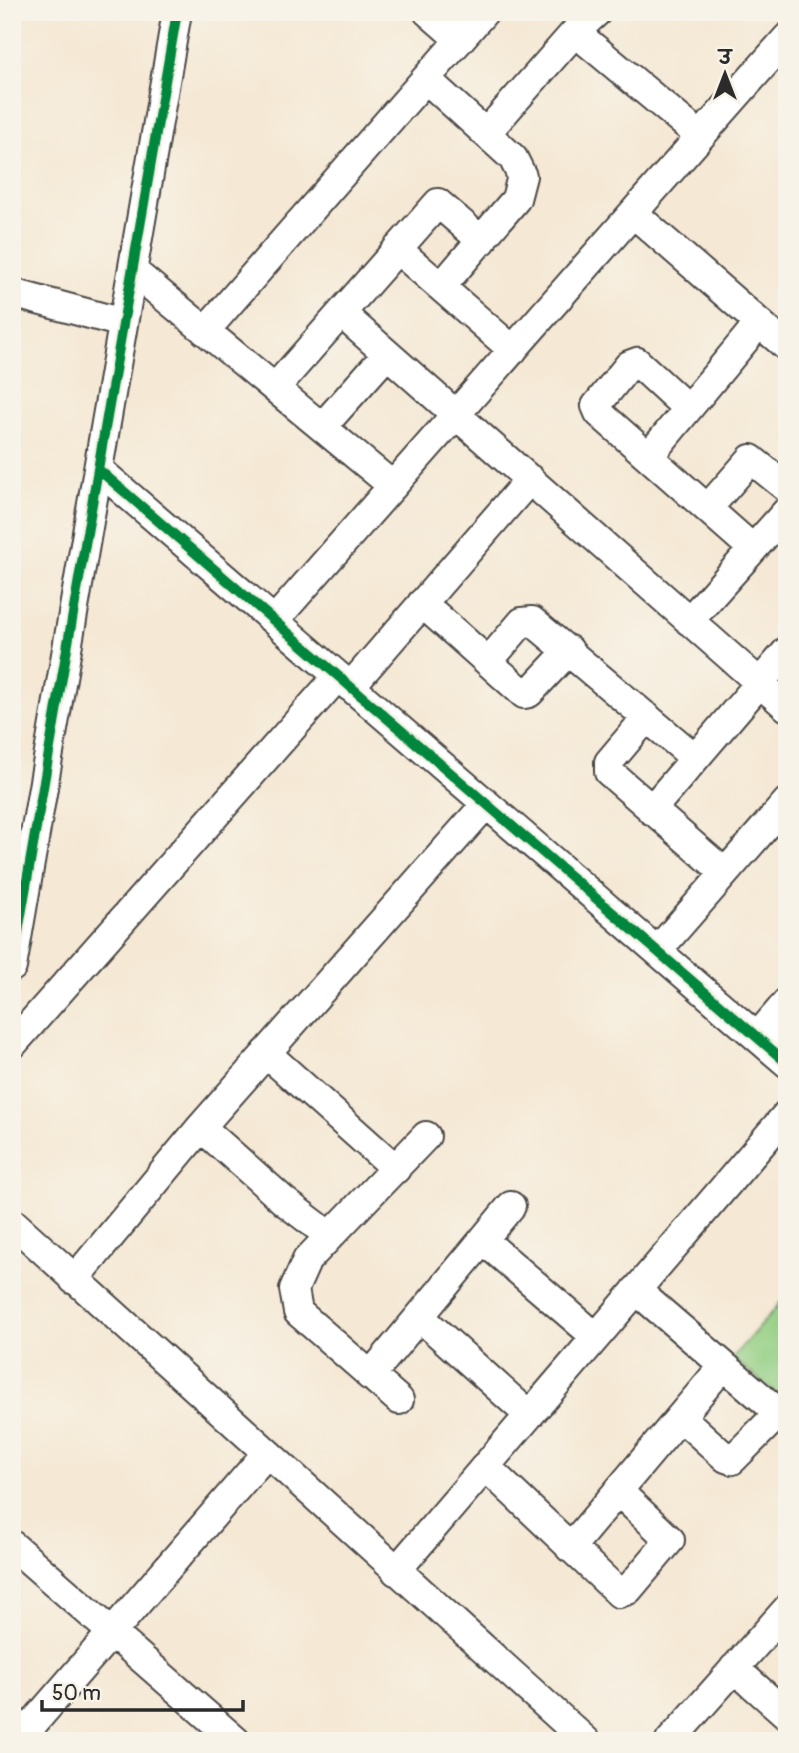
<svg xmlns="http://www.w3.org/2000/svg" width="799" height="1753" font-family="Pangolin,'Playpen Sans Deva',sans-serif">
  <rect width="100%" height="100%" fill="#f7f3e8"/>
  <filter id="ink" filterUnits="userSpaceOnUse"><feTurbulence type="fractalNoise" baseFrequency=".0143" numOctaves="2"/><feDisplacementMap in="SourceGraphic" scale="14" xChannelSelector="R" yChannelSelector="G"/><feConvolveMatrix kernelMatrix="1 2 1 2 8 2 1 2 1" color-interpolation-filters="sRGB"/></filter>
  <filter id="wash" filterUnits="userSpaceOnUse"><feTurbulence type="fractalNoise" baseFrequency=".00686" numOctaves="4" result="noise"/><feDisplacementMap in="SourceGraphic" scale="28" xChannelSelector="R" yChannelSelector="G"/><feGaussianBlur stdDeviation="1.57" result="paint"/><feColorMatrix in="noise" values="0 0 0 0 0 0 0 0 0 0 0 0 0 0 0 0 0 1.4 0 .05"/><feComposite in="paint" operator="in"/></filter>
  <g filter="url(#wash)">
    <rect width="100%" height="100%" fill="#f5e8d4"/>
    <!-- green -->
    <path fill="#93cf83" stroke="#5f7d57" stroke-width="2" d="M787 1295V1402L732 1358Z"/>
  </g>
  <g filter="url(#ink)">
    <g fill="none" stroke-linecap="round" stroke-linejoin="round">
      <!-- minor casing -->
      <g stroke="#494744" stroke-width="32">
        <path id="minor" d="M428 12 460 40
          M575 32 700 136
          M426 79 513 158 522 176 516 199 441 287
          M487 132 575 32 597 12
          M633 213 787 347
          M397 249 513 350
          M133 271 393 486
          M12 293 123 323
          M341 313 787 707
          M205 331 484 12
          M275 388 438 203 482 241
          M687 408 637 362 629 365 596 406 599 413 753 549
          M322 427 387 354
          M649 456 759 323
          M98 469 787 1063
          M708 508 751 459 787 488
          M422 603 524 694 529 693 569 650
          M274 621 787 38
          M689 621 787 511
          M488 662 522 622 532 621 695 758
          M350 687 530 479
          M647 717 609 762V772L725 873
          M651 810 787 651
          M657 951 787 802
          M12 967 177 12
          M757 1037 787 1002
          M12 1045 338 676
          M266 1053 396 1169
          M201 1127 284 1201 330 1236
          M12 1222 586 1741
          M483 1240 596 1337
          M74 1280 201 1127 486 804
          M636 1290 779 1413
          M420 1317 529 1415
          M370 1376 511 1206
          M399 1400 298 1312 294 1289 307 1260 426 1136
          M681 1417 726 1458 732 1460 787 1405
          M485 1466 619 1593 628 1590 670 1540 618 1491
          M12 1545 236 1741
          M570 1548 723 1366
          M396 1571 787 1114
          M734 1668 787 1715
          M18 1741 266 1454
          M670 1741 787 1609"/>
      </g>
      <!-- minor -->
      <use href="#minor" stroke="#fff" stroke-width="28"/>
      <!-- cycleway casing -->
      <g stroke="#f7f3e8" stroke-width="15">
        <path id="cycleway" d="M98 469 787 1063
          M12 967 177 12"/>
      </g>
      <!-- cycleway -->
      <use href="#cycleway" stroke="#00873e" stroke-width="10"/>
    </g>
  </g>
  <!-- margin -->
  <rect width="799" height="1753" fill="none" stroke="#f7f3e8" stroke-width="42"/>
  <!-- north arrow -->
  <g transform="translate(725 74)" stroke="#f7f3e8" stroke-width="5" paint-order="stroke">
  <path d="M0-5L12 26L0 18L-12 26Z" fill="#2b2b2b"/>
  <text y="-10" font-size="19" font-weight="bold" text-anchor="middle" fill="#2b2b2b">उ</text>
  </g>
  <!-- scale -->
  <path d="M42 1700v10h201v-10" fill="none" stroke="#2b2b2b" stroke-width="3.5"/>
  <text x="52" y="1700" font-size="21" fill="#2b2b2b" stroke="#f7f3e8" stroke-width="5" paint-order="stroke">50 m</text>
</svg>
